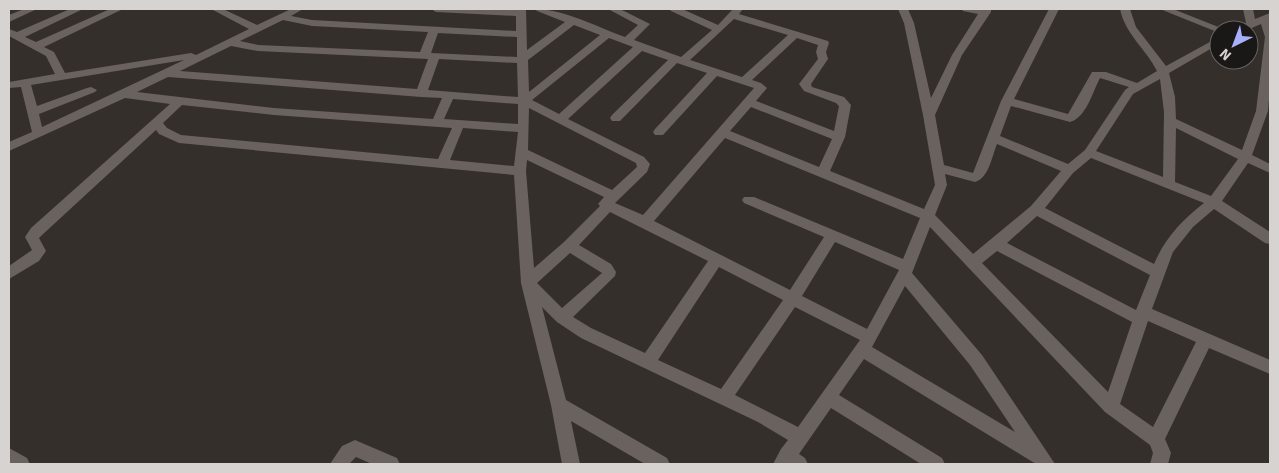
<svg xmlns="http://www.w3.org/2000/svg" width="1279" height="473" font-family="Signika,sans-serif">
  <rect width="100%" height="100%" fill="#352f2b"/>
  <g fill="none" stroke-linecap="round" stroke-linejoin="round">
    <!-- minor -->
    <path fill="#69625e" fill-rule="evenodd" d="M24 9H37L9 22V15Z
      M70 9H83L25 37 36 42 110 9H123L44 47 54 52 65 73 191 53 196 55 249 29 211 9H223L257 25 291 9H303L291 16 312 20 516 31V16L436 12 431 9H526L527 50 565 22 537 11 535 9C564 9 597 27 625 37L638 25 608 9H620L650 24 634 40 681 57 712 30 671 11 669 9H682L718 25 733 9H743L739 14 828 41 829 43 826 52 828 59 811 84 812 87 844 97 851 105 845 137 830 171 924 209 935 185 923 115 904 23 898 9H908L914 23 931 98 952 55 978 14 963 11 961 9H991V12L962 55 935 115 944 165 973 173 1001 101 1049 9H1059L1014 99 1068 114 1092 72H1106L1137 83 1157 71C1146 49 1125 34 1120 9H1130L1136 27 1166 66 1219 37V44L1169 73 1175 97 1176 119 1242 150 1256 111 1265 37 1261 24 1247 30H1234L1246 23 1243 9H1253L1255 19 1270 13V88L1268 111 1252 155 1270 164V173L1248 163 1222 201 1270 232V244L1265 243 1214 209 1193 227 1173 252 1152 309 1270 360V374L1209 348 1165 439 1171 453 1168 464H1150L1153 453 1150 445 1105 412 930 227 912 273 982 355 1055 464H1036L864 359 839 395 942 458 945 464H921L831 408 799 454 805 458 808 464H773L781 449 788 440 758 422 581 338 557 322 542 307 566 400 667 458 670 464H645L571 421 580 464H562L551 405 521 283 514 175 179 143 159 134 156 130 41 236 39 238 46 251 39 261 9 279V266L32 250 25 237 31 228 170 104 125 98 9 151V142L32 132 21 87 9 88V82L55 74 46 56 9 36V29L17 32ZM734 19 788 35 742 77 690 60ZM283 20 312 26 428 32 420 52 258 45 240 41ZM574 25 600 35 529 92 528 60ZM438 33 517 37V57L431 53ZM609 38 633 47 559 114 532 100ZM797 38 818 45 816 52 818 59 799 84 804 91 836 103 839 106 834 131 756 101 767 88 761 83 752 80ZM231 46 258 51 428 59 417 89 180 71ZM642 51 668 60 612 115 610 118 612 121H620L677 63 707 73 655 129 653 132 655 135H663L717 76 754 88 643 215 615 203 647 172 650 164 644 157 568 119ZM439 59 517 63 518 97 428 90ZM184 60 42 127 39 114 95 92 97 90 91 87 87 88 37 106 31 85ZM168 77 421 97 442 98 433 119 274 108 137 92ZM1100 78 1129 87 1125 90 1085 150 1068 164 1000 136 1011 106 1070 122C1086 118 1093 91 1100 78ZM1160 79 1164 112 1163 177 1096 151 1133 94ZM453 99 518 104V124L444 119ZM182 105 274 115 452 128 438 159 181 135 167 128 163 123ZM751 107 832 139 819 167 730 131ZM529 108 636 163 637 167 612 190 528 150ZM463 128 518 132 514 166 450 160ZM1176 128 1238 159 1211 196 1175 182ZM725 138 920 218 903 259 754 197H744L742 200 744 203 824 237 790 290 654 221ZM997 144 1061 171 1031 206 973 254 935 215 947 185 945 174 975 182C989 178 992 156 997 144ZM1091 158 1204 203C1182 220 1165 238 1154 264L1045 208 1073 173ZM527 160 604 197 598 204 600 206 564 242 534 268 526 171ZM610 212 708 261 645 353 591 328 573 317 615 276 616 272 611 264 579 245ZM1037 216 1150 275 1136 310 1007 243ZM835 242 899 270 867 329 802 296ZM997 251 1132 322 1108 392 982 263ZM570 253 602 273 562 308 537 283ZM719 267 783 300 721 389 658 360ZM905 286 970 365 1015 432 872 347ZM795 307 860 340 798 427 735 395ZM1148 321 1196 342 1153 427 1120 404Z
      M1160 9H1173L1226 30H1219V33L1217 32Z
      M355 440 397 458 400 464H372L356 457 349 464H330L342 446Z
      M9 448 27 458 30 464H9Z"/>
  </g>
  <!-- border -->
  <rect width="1279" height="473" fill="none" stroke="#d7d3d1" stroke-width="20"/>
  <!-- north arrow -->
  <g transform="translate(1234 45) rotate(222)"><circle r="24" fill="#1a1816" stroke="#666361"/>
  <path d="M0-4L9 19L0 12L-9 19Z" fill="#a8b0fc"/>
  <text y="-8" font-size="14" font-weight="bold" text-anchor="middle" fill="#d7d3d1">N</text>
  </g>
</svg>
